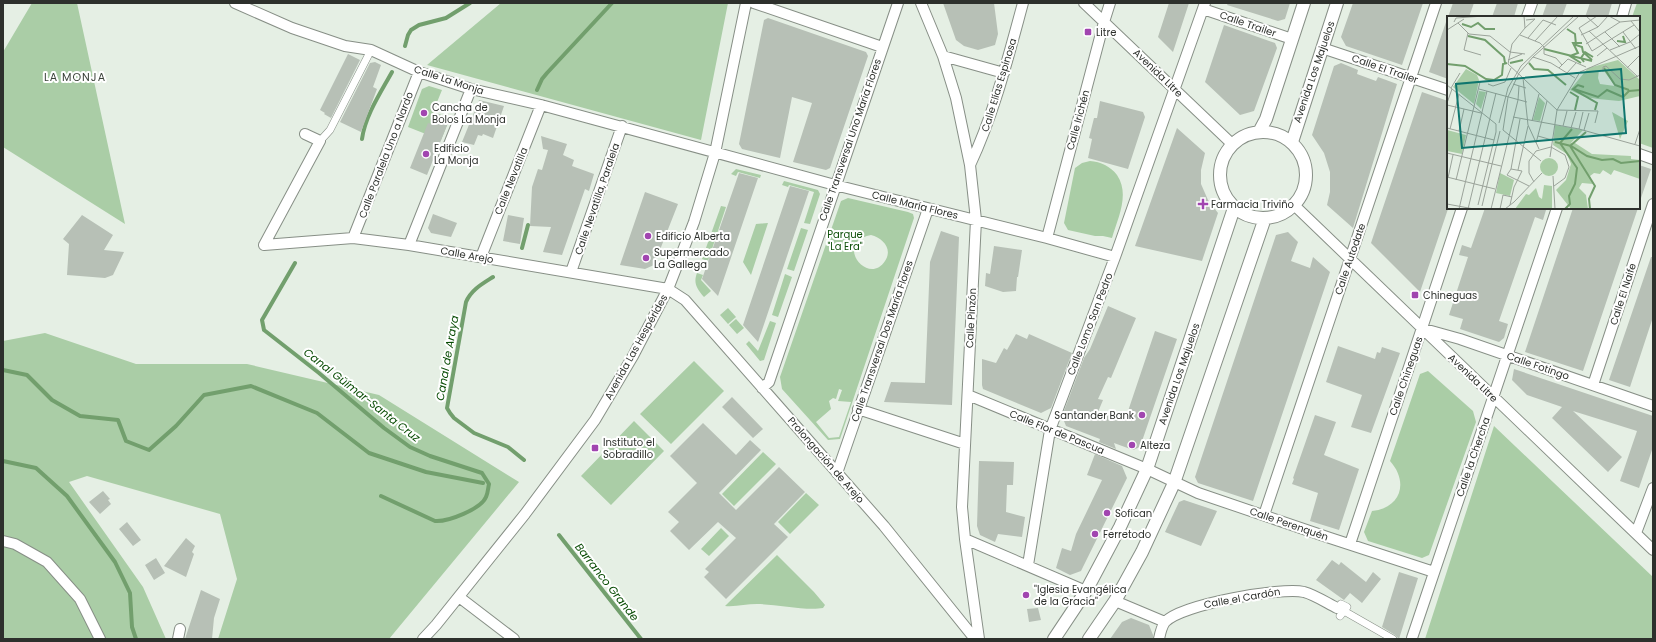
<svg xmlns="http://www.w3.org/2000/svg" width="1656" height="642" font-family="Poppins,sans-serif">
  <rect width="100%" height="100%" fill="#e5efe4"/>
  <!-- green -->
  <path fill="#aacda6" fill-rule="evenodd" d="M32 3H77L125 224 3 147V52Z
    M501 3H728L701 140 427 65Z
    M1637 3H1653V148L1639 143V17H1632Z
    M429 86 442 90 433 112 450 118 441 140 408 127 422 89Z
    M1090 161C1101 162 1110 166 1117 175 1130 194 1118 218 1112 238L1103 236H1095L1068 230 1064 223 1075 168 1082 163Z
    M736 169 761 175 760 178 738 172 736 176 731 174Z
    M784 181 818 190 820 194 810 224 804 223 814 192 789 185 788 187 782 185Z
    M848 198 908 212 913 214 914 218 840 439 828 440 782 389 780 377 841 201ZM871 235C883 238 893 249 885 261 868 287 833 242 871 235ZM839 389 842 390 838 401 851 402 839 437 829 438 816 422 831 409 829 401 833 398 836 399Z
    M721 206 726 207 708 261 702 259Z
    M768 223 751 275 743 262 756 224Z
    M801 228 808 230 794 271 787 269Z
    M697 273 703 275 701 280 711 291 704 297C697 289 693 283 697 273Z
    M785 274 792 277 778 317 772 315Z
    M728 308 736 317 728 324 720 315Z
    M736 319 744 328 737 334 729 325Z
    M770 321 776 323 764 360 760 361 746 344 749 341 758 351Z
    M45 333 136 364H247L379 395 519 482 389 639H218L237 579 220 514 87 476 69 482 143 587 166 639H3V341Z
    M694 361 724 391 671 444 640 414Z
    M1428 371 1473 411 1476 422 1429 555 1422 558 1368 541 1364 532 1372 511C1401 508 1409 482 1390 461L1420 374Z
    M634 421 664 451 611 505 581 476Z
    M1494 426 1653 577V639H1425Z
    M763 452 776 464 734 506 722 494Z
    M806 493 819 505 790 534 778 522Z
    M721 528 729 536 709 556 701 549Z
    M777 555 814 592 825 605 823 608C806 611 775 604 757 604 746 604 736 607 725 606Z"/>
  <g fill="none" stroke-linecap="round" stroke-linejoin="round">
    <!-- stream -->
    <path stroke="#729f6d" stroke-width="4" d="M405 46 408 35 411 30 419 25 446 18 470 3
      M537 90 542 79 547 73 612 3
      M362 139C365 116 381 92 392 72
      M522 248 528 225
      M295 263 262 320 264 330 319 373 384 428 410 447 430 456 482 473 489 484C488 488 488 493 486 497 481 509 448 522 435 521L381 496
      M493 277C482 284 471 290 466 302L447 408 450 413 454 418 474 433 508 447 524 460
      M3 370 27 375 52 400 80 416 118 420 126 441 149 450 176 426 204 395 251 386 317 413 369 453 426 472 483 483
      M3 461 36 468 67 496 115 562 130 593 132 627 136 639
      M559 535 641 639"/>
  </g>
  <!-- building -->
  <path fill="#b7c0b6" d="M943 3H994L998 34 995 45 978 50 964 46 956 40Z
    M1169 3H1189L1173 52 1158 37Z
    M1228 3H1290L1285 19 1278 21 1227 5Z
    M1353 3H1423L1402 65 1346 46 1341 37Z
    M1453 3H1474L1469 17H1448Z
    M1497 3H1518L1514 17H1492Z
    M1547 3H1567L1562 17H1542Z
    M1590 3H1612L1608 17H1585Z
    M768 18 866 52 868 56 834 156 830 168 826 170 793 162 812 103 792 97 780 158 742 149 739 144 764 20Z
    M1446 22 1448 23V79L1429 72Z
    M1224 25 1275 43 1277 48 1254 111 1240 115 1205 82Z
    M348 54 360 60 331 118 324 114 325 113 320 110Z
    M375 62 381 65 373 87 377 89 361 132 340 122 370 63Z
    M1341 63 1358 70 1357 74 1376 81 1378 77 1397 84 1353 228 1327 205 1330 192V172L1324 153 1312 135 1334 66Z
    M1422 92 1448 101V209L1420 292 1371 243Z
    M479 100 504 106 493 138 483 134 482 136 478 135 474 145 462 142Z
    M1100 101 1143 112 1145 117 1128 169 1088 158 1092 139 1089 138 1094 118H1097Z
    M438 114 450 118 427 175 410 168 428 123 434 125Z
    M1177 128 1205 153 1201 170V184L1208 200 1218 213 1202 261 1135 246Z
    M541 136 567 144 563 155 574 160 572 166 594 174 589 191 585 189 562 255 543 252 551 227 530 226 532 187 538 169 542 170 548 150 543 149Z
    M1639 165 1651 169 1641 198H1639Z
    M739 173 758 178 718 296 702 279Z
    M790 186 809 191 758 342 743 325Z
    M645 192 678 204 654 265 645 269 620 265Z
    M1485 208H1541L1546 210 1543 220 1535 217 1499 321 1508 324 1504 338 1499 342 1460 329 1463 319 1449 315 1468 257 1459 255 1462 245 1471 248Z
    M1573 208H1638L1583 371 1525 352Z
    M433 214 457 223 451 237 431 233 428 228Z
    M82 215 113 235 104 250 124 252 113 275 105 278 67 275 69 244 63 239Z
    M508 215 524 218 520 244 503 241Z
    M941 231 959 237 952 405 884 402 891 382 925 383 930 262Z
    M1288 232 1298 242 1291 261 1310 268 1313 257 1330 272 1253 501 1198 483 1195 477 1276 235Z
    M994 246 1022 250 1018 277H1017L1016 291 1003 292 985 286 986 273 990 274Z
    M1651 257H1653V317L1630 387 1609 380Z
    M1108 306 1136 318 1111 378 1108 377 1098 399 1103 400 1098 412 1125 420 1155 331 1177 339 1140 447 1133 450 1114 443 1116 449 1099 442 1100 439 1066 426 1062 416 1084 358 1090 349Z
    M1016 334 1027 339 1029 334 1072 353 1051 408 1041 413 983 389 982 385V359L996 363 1004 348 1007 350Z
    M1338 346 1375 359 1377 352 1380 353 1382 347 1400 353 1371 433 1351 427 1362 395 1326 382Z
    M1514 369 1653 416V447L1639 488 1620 481 1637 431 1573 411 1622 457 1608 472 1552 418 1562 407 1527 395 1512 380Z
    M732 397 763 429 753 438 722 407Z
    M1315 415 1336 422 1324 455 1359 469 1339 530 1310 521 1318 493 1292 484 1294 479 1293 478Z
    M703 423 736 455 750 440 761 450 719 493 736 510 779 467 805 492 774 524 788 537 726 599 704 577 709 572 705 569 736 538 718 522 689 550 670 531 679 522 668 512 697 483 670 456Z
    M1095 454 1122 466 1127 478 1081 571 1070 575 1056 568 1062 548 1071 551 1076 534 1102 480 1087 475Z
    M979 461 1014 462 1013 485H1007L1006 512 1025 517 1022 537 998 534 995 542 980 535 977 526Z
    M103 491 110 499 108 500 111 504 100 514 89 502Z
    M1184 500 1217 511 1201 546 1165 532 1179 502Z
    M127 522 141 540 133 546 119 529Z
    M186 538 195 546 192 552 194 554 186 577 164 566Z
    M156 558 165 573 154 580 145 565Z
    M1332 560 1339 565 1341 562 1366 582 1373 572 1381 579 1362 603 1350 593 1344 600 1316 580Z
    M1399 572 1418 578 1399 639 1395 635 1382 627Z
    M201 590 220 599 214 618 212 639H185Z
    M1038 608 1041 620 1029 622 1027 609Z
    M1131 618 1149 625 1153 635V639H1110L1122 622Z"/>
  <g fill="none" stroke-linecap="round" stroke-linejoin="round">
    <!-- pedestrian casing -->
    <g stroke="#878f86" stroke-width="8">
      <path id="pedestrian" d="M320 141 330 130 371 50
        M1344 611 1393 639
        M1340 616 1347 607 1341 604"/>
    </g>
    <!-- minor casing -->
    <g stroke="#878f86" stroke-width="12">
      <path id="minor" d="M235 3 292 28 345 46 371 50 419 72 471 89 541 105 835 185 1047 238 1115 257
        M754 3 882 47
        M921 3 943 56 956 98 970 165 976 220 962 507 965 539 979 639
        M1084 3 1231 143
        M1203 9 1292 39
        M1527 17 1532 3
        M1622 17 1626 3
        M1322 48 1448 90
        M943 56 1004 73
        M1639 154 1653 159
        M970 165C994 114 1008 58 1023 3
        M1294 205 1653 550
        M353 238 419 72
        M1047 238 1104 22 1110 3
        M264 245 353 238 409 245 668 289 685 300 884 526 975 639
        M264 245 320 141 305 134
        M409 245 471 89
        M481 257 541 105
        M571 272 622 126
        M1424 329 1460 339 1653 406
        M1593 385 1653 204
        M762 388 769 382 898 3
        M968 395 1147 469 1198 493 1330 538 1434 572
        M858 409 965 444
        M837 473 928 209
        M1264 515 1436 3
        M1636 533 1653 488
        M965 539 1086 591
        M3 541 15 544 47 562 80 599 100 639
        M1350 544 1462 208
        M1028 565 1050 430 1115 257 1205 3
        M459 597 514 639
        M1115 601 1165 622
        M1412 638 1557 208
        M178 639 180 629
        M423 639 436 625 525 514 595 420 633 356 668 289 694 222 715 153 746 3
        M1159 639C1160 634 1162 626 1165 622 1182 604 1281 587 1304 592 1315 595 1327 603 1337 608"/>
    </g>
    <!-- tertiary casing -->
    <g stroke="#878f86" stroke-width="14">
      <path id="tertiary" d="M1259 132 1266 119 1304 3
        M1220 175a43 43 0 1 1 86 0a43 43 0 1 1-86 0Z
        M1292 142 1337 3
        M1054 639 1086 591 1120 527 1147 469 1234 208
        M1089 639 1115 601 1142 552 1174 483 1265 218"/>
    </g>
    <!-- pedestrian -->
    <use href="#pedestrian" stroke="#fff" stroke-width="7"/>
    <!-- minor -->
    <use href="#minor" stroke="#fff" stroke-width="10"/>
    <!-- tertiary -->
    <use href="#tertiary" stroke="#fff" stroke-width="12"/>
  </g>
  <!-- markers -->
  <g fill="#a145b0" stroke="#fff" stroke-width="1.5">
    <rect x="1084" y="28" width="8" height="8" rx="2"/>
    <circle cx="424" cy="113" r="4"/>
    <circle cx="426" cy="154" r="4"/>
    <path d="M1201 198h4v4h4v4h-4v4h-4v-4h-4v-4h4z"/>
    <circle cx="648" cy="236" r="4"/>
    <circle cx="646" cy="258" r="4"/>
    <rect x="1411" y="291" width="8" height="8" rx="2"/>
    <circle cx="1142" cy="415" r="4"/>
    <circle cx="1132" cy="445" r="4"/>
    <rect x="591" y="444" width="8" height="8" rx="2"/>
    <circle cx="1107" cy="513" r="4"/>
    <circle cx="1095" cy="534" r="4"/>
    <circle cx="1026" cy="595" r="4"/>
  </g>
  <g text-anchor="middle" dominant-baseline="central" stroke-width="4" stroke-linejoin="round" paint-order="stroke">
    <!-- street labels -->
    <g font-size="10" fill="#2d302c" stroke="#fff">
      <text transform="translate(1248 24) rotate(19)">Calle Trailer</text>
      <text transform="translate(1385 69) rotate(19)">Calle El Trailer</text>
      <text transform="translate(1314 72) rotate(-71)">Avenida Los Majuelos</text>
      <text transform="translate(1158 73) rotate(44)">Avenida Litre</text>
      <text transform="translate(449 80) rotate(18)">Calle La Monja</text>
      <text transform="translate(999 85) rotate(-73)">Calle Elías Espinosa</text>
      <text transform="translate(1078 120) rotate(-75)">Calle Irichén</text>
      <text transform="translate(850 140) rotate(-71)">Calle Transversal Uno María Flores</text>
      <text transform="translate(386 155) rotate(-69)">Calle Paralela Uno a Nardo</text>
      <text transform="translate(511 181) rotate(-68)">Calle Nevatilla</text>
      <text transform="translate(597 199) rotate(-71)">Calle Nevatilla, Paralela</text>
      <text transform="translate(915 205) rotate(14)">Calle María Flores</text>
      <text transform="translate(467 255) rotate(10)">Calle Arejo</text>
      <text transform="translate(1350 259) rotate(-71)">Calle Autodate</text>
      <text transform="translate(1623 294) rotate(-72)">Calle El Naife</text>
      <text transform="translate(971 318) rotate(-87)">Calle Pinzón</text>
      <text transform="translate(1090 324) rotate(-69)">Calle Lomo San Pedro</text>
      <text transform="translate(882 341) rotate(-71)">Calle Transversal Dos María Flores</text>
      <text transform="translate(636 347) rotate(-61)">Avenida Las Hespérides</text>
      <text transform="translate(1538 366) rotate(19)">Calle Fotingo</text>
      <text transform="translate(1179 374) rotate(-71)">Avenida Los Majuelos</text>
      <text transform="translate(1406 376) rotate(-71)">Calle Chineguas</text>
      <text transform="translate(1473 378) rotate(44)">Avenida Litre</text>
      <text transform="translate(1057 432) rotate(22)">Calle Flor de Pascua</text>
      <text transform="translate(1473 457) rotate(-71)">Calle la Chercha</text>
      <text transform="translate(826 460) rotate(49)">Prolongación de Arejo</text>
      <text transform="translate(1289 524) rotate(19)">Calle Perenquén</text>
      <text transform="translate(1242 598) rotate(-10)">Calle el Cardón</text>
    </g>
    <!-- poi labels -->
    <g font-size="10" fill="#2d302c" stroke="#fff" text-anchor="start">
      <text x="1096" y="32">Litre</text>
      <text x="432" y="107">Cancha de<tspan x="432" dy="12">Bolos La Monja</tspan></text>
      <text x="434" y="148">Edificio<tspan x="434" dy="12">La Monja</tspan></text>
      <text x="1211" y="204">Farmacia Triviño</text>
      <text x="656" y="236">Edificio Alberta</text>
      <text x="654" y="252">Supermercado<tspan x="654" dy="12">La Gallega</tspan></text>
      <text x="1423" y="295">Chineguas</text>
      <text x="1134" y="415" text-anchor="end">Santander Bank</text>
      <text x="603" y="442">Instituto el<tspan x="603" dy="12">Sobradillo</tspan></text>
      <text x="1140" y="445">Alteza</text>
      <text x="1115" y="513">Sofican</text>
      <text x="1103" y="534">Ferretodo</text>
      <text x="1034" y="589">"Iglesia Evangélica<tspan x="1034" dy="12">de la Gracia"</tspan></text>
    </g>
    <!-- park labels -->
    <g font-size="10" fill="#0e5009" stroke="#fff">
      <text x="845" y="234">Parque<tspan x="845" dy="12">"La Era"</tspan></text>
    </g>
    <!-- neighbourhood labels -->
    <g font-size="11" letter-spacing="1" fill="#3c433b" stroke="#fff">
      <text x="75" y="77">LA MONJA</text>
    </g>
    <!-- water labels -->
    <g font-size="11" font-style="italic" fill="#084c04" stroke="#fff">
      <text transform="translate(447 358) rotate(-80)">Canal de Araya</text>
      <text transform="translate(362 395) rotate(38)">Canal Güímar-Santa Cruz</text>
      <text transform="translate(607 582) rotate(52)">Barranco Grande</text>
    </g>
  </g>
  <!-- overview -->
  <g transform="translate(1447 16)">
    <rect width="193" height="193" fill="#e5efe4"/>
    <path d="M171 44 193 64V80L172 85 151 83 138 81 123 74 141 52ZM152 54 157 55 168 70 153 68 151 62ZM19 53 30 59 32 64 27 88 6 71ZM32 75 39 76 34 93 29 88ZM92 81 98 87 93 105 86 104ZM165 96 181 105 173 123ZM108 109 136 114 124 127H128L145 138 184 140V143L193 144V163L167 154 164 159 156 154 153 158 147 157 143 160 146 168 135 167 132 172 139 179 141 193H124L109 174 119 164 124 148 120 138 106 129ZM0 114 19 119 15 138 0 135ZM93 151a9 9 0 1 1 18 0a9 9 0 1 1-18 0ZM53 157 67 164 63 180 49 177ZM97 169 105 170V193H68L79 178 82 179 89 172 92 181 95 183Z" fill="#aacda6" fill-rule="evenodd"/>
    <path fill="none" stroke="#729f6d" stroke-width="2" d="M15 8 24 11 31 7 38 13H48M120 13 128 18 129 29 135 31 136 36 145 44M21 20 38 24 57 41 58 47M170 25 178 26 176 20M97 33 145 45M137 46 134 42 138 36 146 41M63 47 76 44M82 47 87 53 101 54 119 69M134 47 123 40 131 37 126 27H135M0 48 18 50 39 63 47 64 55 59 56 48 60 47M157 52 168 69 182 74M137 71 131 69 126 73 150 87 148 94M127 73 151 81 160 74 176 81 182 75 193 74M123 76 131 81 128 94M139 116 123 130 148 170 142 183 143 193M108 126 124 130 140 140 155 144 166 143 174 147 193 145M118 193 123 188 122 180 128 168 130 152 113 127 125 113"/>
    <path fill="none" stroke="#9ba39a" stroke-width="1" d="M77 0 78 12 65 28 61 48 76 62 81 109 92 133M139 0 151 11M150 0 132 12 145 35 187 9M162 0 173 6 193 4M184 5 193 16M7 6 9 2 37 0M11 7 22 18 43 20 63 36 78 38M78 12 88 3 79 4M0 14 17 3M142 15 191 61M158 16 173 31M176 16 189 33M21 17 17 34 34 39M73 19 93 27 97 31V38L109 42 115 49M134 19 151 11 161 0M81 22 96 4 109 9M88 25 111 0M139 28 173 6M163 34 183 26 193 18M150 40 160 32M86 41 104 47 128 62M61 44 75 38M112 52 121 43 139 51M180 52 193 39M156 56V51L159 50 173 63 182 64 193 59M120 57 129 47M77 63 110 94 151 95M58 66 64 52M41 68 46 70 58 66M66 68 79 72M0 69 49 108M4 72 13 57M32 73 80 86M0 87 5 73M0 89 34 97M66 101 132 113 193 130M85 105 92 78M52 107 61 72 74 50 127 0M148 107 151 95M116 110 120 95M0 112 47 124M124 112 129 96M3 113 12 78M132 113 136 96M56 114 61 81 72 57 86 41 132 0M56 114 94 145M137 114 142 97M12 115 17 93M91 120 105 124M89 127 100 85M188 128 193 113M0 137 54 150M103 141 110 94 133 56 193 30M64 153 73 103M64 153 60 159 82 170M71 154 81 110M106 160 108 193M0 161 48 173M1 162 6 139M9 164 33 66M87 166 82 157V145L89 135 104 131 118 139 122 151 118 162 107 170M0 188 27 193M31 189 49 116V108M63 189 67 171 75 155 64 153M35 190 53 115M12 193 40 75M21 193 49 77M44 193 71 84 72 70M53 193 56 179 65 181M58 193 67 186 95 157"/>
    <path fill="#0f766e" fill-opacity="0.15" stroke="#0f766e" stroke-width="2" d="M174 53 179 117 15 132 9 68Z"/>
    <rect width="193" height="193" fill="none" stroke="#2d302c" stroke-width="2"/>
  </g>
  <!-- border -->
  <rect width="1656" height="642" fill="none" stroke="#2d302c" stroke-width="8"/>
</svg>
